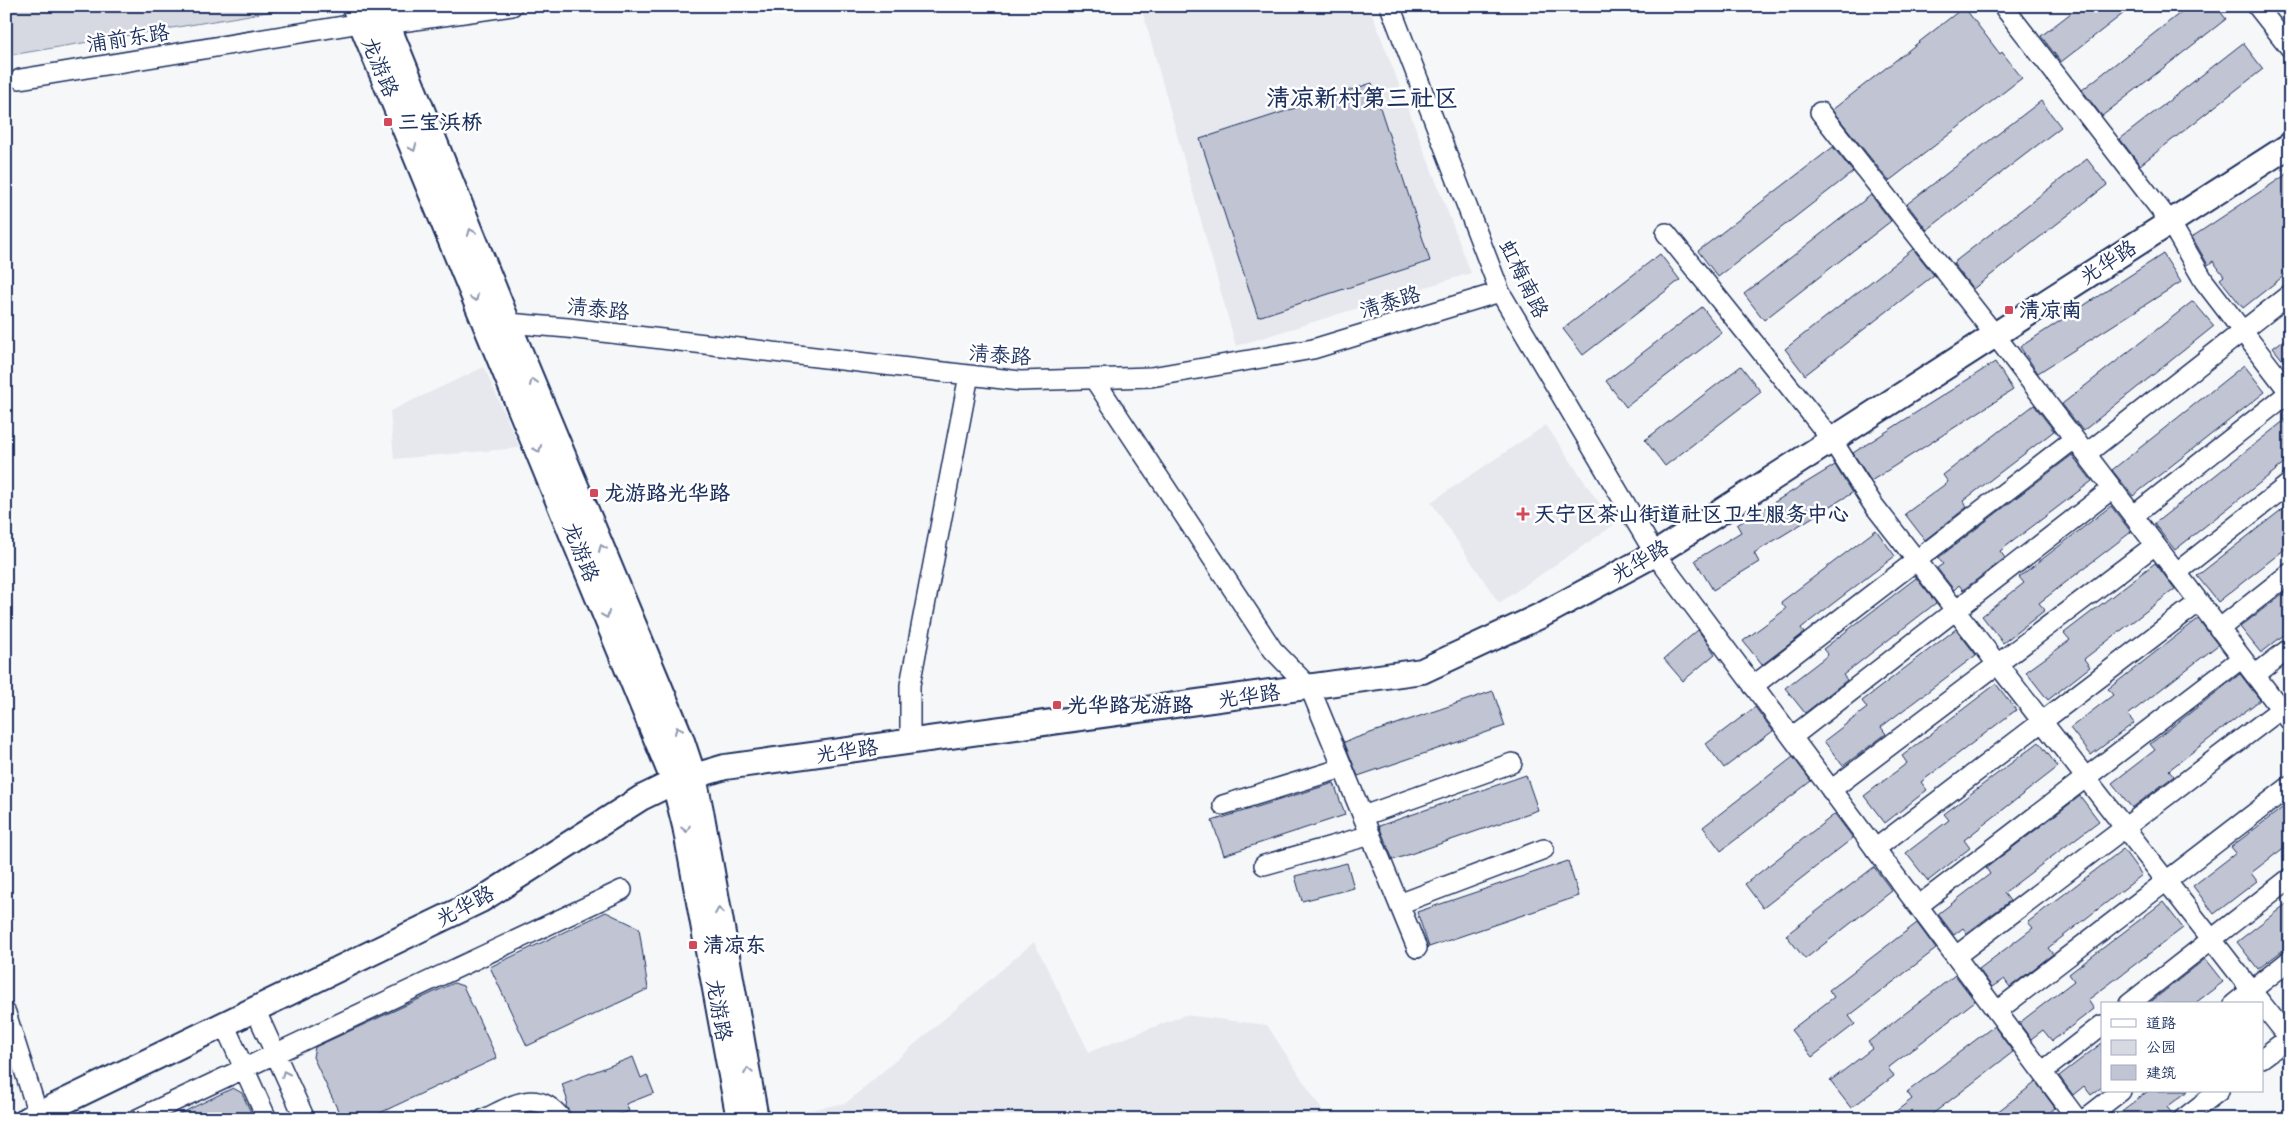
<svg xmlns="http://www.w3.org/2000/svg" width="2296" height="1125" font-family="Caveat,'LXGW WenKai TC',sans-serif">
  <rect width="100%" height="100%" fill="#f6f7f9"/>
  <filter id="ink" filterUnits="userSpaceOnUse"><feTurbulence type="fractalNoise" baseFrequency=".02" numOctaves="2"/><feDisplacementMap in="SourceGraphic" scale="10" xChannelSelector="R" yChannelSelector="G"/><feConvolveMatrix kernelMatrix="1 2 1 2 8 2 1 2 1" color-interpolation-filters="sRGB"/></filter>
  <g filter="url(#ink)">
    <!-- built -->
    <path fill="#e6e8ee" d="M1141 6H1369L1471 273 1236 346Z
      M484 367 520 448 394 459 390 411Z
      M1546 425 1614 525 1499 603 1431 502Z
      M1034 942 1089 1052 1185 1015 1267 1025 1328 1119H780V1116L846 1103Z"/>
    <!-- green -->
    <path fill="#d6d9e2" stroke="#7884a0" d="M6 6H303L11 55 6 37Z"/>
    <!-- building -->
    <path fill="#c0c4d3" stroke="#1b2f5e" d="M2080 6H2133L2061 62 2041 36Z
      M2189 6H2216L2226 19 2102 116 2082 90Z
      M1964 7 2000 54 2002 52 2022 78 1889 181 1832 110Z
      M2243 43 2263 69 2140 165 2120 139Z
      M1372 83 1430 261 1258 317 1200 139Z
      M2041 101 2061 127 1927 230 1907 204Z
      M1833 147 1853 172 1718 277 1698 251Z
      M2087 159 2107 185 1973 289 1953 263Z
      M2290 172V271L2243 308 2220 279 2224 276 2213 261 2208 265 2192 237Z
      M1871 195 1891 221 1764 320 1744 294Z
      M1913 249 1934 275 1805 375 1785 349Z
      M1660 254 1680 280 1583 355 1563 329Z
      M2163 254 2181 282 2038 373 2020 347Z
      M2193 301 2214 326 2083 431 2062 404Z
      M1702 307 1722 333 1626 407 1606 381Z
      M2290 335V369L2273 348Z
      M1995 362 2013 390 1871 481 1853 453Z
      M2244 365 2265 392 2133 496 2112 470Z
      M1741 366 1761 392 1665 466 1645 440Z
      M2034 405 2054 431 1963 501 1967 507 1925 540 1905 514 1948 482 1943 475Z
      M2290 416V459L2175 550 2154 524Z
      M2072 455 2092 481 2000 551 2005 558 1963 590 1959 585 1954 590 1937 568 1943 564 1938 558Z
      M1835 465 1852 493 1754 553 1759 562 1713 590 1695 560 1741 532 1737 525Z
      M2290 503V545L2218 602 2197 576Z
      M2111 506 2131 532 2039 603 2045 610 2003 643 1982 616 2024 583 2019 577Z
      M1876 530 1895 556 1801 628 1804 633 1762 665 1743 641 1786 609 1781 602Z
      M2155 563 2175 589 2084 659 2090 667 2048 700 2026 672 2070 640 2064 633Z
      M1916 578 1936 603 1843 675 1847 680 1805 713 1785 688 1828 655 1823 649Z
      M2290 588V630L2261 653 2240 627Z
      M2198 619 2218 645 2128 715 2134 723 2091 755 2070 728 2113 695 2108 689Z
      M1956 629 1976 655 1881 727 1886 734 1843 766 1824 741 1867 708 1862 701Z
      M1698 630 1715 654 1683 681 1664 659Z
      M2240 674 2260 700 2169 770 2174 776 2132 808 2112 783 2155 750 2150 744Z
      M1996 684 2016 710 1921 782 1927 790 1885 823 1864 796 1907 763 1902 756Z
      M1493 691 1505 726 1358 776 1344 742Z
      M1755 707 1773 731 1724 768 1706 744Z
      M2039 742 2058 767 1964 840 1970 848 1928 881 1906 853 1949 820 1944 814Z
      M1793 757 1811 781 1721 851 1703 827Z
      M1526 775 1538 810 1393 860 1379 826Z
      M1334 783 1345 815 1224 855 1212 821Z
      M2080 796 2099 821 2004 893 2010 901 1967 933 1963 928 1954 935 1938 914 1990 874 1986 868Z
      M2290 802V843L2251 873 2257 881 2214 914 2193 886 2236 853 2231 847Z
      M1835 814 1853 838 1763 908 1745 884Z
      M2123 849 2142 875 2048 948 2053 954 2010 987 2004 979 1992 987 1979 969 2033 928 2028 922Z
      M1568 861 1579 896 1429 947 1417 912Z
      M1347 863 1354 888 1302 901 1295 876Z
      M1874 867 1892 891 1805 959 1786 935Z
      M2290 901V945L2258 969 2237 942Z
      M2163 902 2183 928 2088 1000 2094 1009 2052 1041 2043 1030 2031 1039 2019 1023 2074 981 2069 974Z
      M606 912 639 928 648 989 527 1046 490 967Z
      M1917 923 1936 949 1849 1016 1855 1024 1812 1057 1791 1030 1834 997 1829 990Z
      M2205 959 2223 982 2194 1004H2148Z
      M1955 975 1975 1001 1888 1068 1894 1076 1851 1108 1830 1081 1873 1048 1868 1042Z
      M454 983 463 986 497 1058 367 1119H342L313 1057 315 1047Z
      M1994 1026 2013 1052 1926 1119H1886L1912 1099 1907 1092Z
      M2102 1043V1087L2091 1095 2084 1086 2073 1095 2059 1076Z
      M633 1057 641 1078 647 1075 654 1093 626 1104 629 1111 607 1119H604L602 1111 580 1119H573L566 1106 567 1099 562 1084Z
      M2036 1082 2055 1108 2041 1119H1988Z
      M233 1088 242 1093 254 1119H169Z
      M2148 1091H2188L2167 1107 2173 1115 2172 1119H2111Z"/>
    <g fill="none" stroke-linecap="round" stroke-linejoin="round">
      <!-- minor casing -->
      <g stroke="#1b2f5e" stroke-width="22">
        <path id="minor" d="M1390 6 1500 292 1655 554 2077 1119
          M2003 6 2170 222 2204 281 2290 393
          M2257 6 2290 48
          M20 79 361 23 387 24 512 6
          M1820 112 1995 335 2290 721
          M1666 233 1832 440 1872 503 2262 1004
          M497 327 508 323 568 328 1020 381 1151 377 1313 349 1500 292
          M1094 379 1273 650 1310 688 1417 948
          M2086 454 2290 294
          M2133 516 2290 392
          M2176 573 2290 483
          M2219 629 2290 573
          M2255 675 2290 648
          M1753 686 2074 439
          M1792 737 2112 489
          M910 742V685L969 375
          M1831 790 2155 545
          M1223 805 1343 768
          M1363 816 1512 763
          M1875 849 2199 602
          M1264 865 1371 835
          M1399 904 1544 849
          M1918 906 2242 658
          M1956 956 2281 709
          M2129 1004 2290 878
          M2234 1004 2290 960
          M2262 1004 2290 1039
          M255 1009 305 1119
          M1997 1011 2290 786
          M6 1013 38 1114
          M224 1024 267 1119
          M2262 1058 2290 1037
          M2042 1072 2102 1025
          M137 1119 622 890
          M484 1119C514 1105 537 1087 562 1119
          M2085 1119 2121 1091
          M2183 1119 2219 1091"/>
      </g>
      <!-- major casing -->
      <g stroke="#1b2f5e" stroke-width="28">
        <path id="major" d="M354 6 674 782 685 826 739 1119
          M380 6 508 323 681 738 694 777 702 816 756 1119
          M28 1119 481 900 641 798 674 782 725 767 1422 671 1540 616 1655 554 2290 145"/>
      </g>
      <!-- minor -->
      <use href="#minor" stroke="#fff" stroke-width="19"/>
      <!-- major -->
      <use href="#major" stroke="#fff" stroke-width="24"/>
    </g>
    <!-- one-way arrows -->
    <defs><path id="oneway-chevron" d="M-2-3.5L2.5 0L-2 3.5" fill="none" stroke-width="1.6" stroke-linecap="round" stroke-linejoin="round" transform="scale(1.25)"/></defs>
    <g stroke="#8d97ae">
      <use href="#oneway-chevron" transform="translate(413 148) rotate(67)"/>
      <use href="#oneway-chevron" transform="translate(471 232) rotate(-112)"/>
      <use href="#oneway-chevron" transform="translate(475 298) rotate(67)"/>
      <use href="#oneway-chevron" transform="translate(533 382) rotate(-113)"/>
      <use href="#oneway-chevron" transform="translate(538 449) rotate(68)"/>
      <use href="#oneway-chevron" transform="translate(602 548) rotate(-113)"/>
      <use href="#oneway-chevron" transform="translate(606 615) rotate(68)"/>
      <use href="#oneway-chevron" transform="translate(678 730) rotate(-113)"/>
      <use href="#oneway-chevron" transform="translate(686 829) rotate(78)"/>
      <use href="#oneway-chevron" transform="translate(719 911) rotate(-100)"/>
      <use href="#oneway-chevron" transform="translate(748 1071) rotate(-100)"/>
      <use href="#oneway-chevron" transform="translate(285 1074) rotate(-114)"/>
    </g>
  </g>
  <!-- markers -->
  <g fill="#d1495b" stroke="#fff" stroke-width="2">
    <rect x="383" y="117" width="10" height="10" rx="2.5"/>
    <rect x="2004" y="305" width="10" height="10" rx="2.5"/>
    <rect x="589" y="488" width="10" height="10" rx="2.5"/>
    <path d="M1520.5 506.5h5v5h5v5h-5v5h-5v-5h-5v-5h5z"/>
    <rect x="1052" y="700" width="10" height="10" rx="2.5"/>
    <rect x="688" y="940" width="10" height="10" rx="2.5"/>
  </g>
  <g text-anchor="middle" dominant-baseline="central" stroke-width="5" stroke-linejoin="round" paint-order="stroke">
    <!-- street labels -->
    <g font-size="21" fill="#1b2f5e" stroke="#fff">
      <text transform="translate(128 38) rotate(-9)">浦前东路</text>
      <text transform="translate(380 67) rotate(67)">龙游路</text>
      <text transform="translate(2108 262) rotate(-33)">光华路</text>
      <text transform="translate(1524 279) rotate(64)">虹梅南路</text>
      <text transform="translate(1390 302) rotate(-17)">清泰路</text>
      <text transform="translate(598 309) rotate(6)">清泰路</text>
      <text transform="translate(1000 355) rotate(4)">清泰路</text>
      <text transform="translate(581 552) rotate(68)">龙游路</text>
      <text transform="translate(1640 561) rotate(-30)">光华路</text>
      <text transform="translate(1249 696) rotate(-8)">光华路</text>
      <text transform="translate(847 751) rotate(-8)">光华路</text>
      <text transform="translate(465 906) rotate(-28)">光华路</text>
      <text transform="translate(719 1010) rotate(80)">龙游路</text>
    </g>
    <!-- poi labels -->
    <g font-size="21" font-weight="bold" fill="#1b2f5e" stroke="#fff" text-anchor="start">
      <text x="398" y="122">三宝浜桥</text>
      <text x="2019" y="310">清凉南</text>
      <text x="604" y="493">龙游路光华路</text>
      <text x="1534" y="514">天宁区茶山街道社区卫生服务中心</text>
      <text x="1067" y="705">光华路龙游路</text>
      <text x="703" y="945">清凉东</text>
    </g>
    <!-- quarter labels -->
    <g font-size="24" font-weight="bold" fill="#1b2f5e" stroke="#fff">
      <text x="1362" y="98">清凉新村第三社区</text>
    </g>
  </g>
  <!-- margin -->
  <rect width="2296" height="1125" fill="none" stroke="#fff" stroke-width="25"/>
  <rect x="12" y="12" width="2271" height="1100" fill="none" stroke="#1b2f5e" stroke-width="2" filter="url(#ink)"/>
  <!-- legend -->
  <rect x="2101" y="1002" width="162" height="90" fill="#ffffff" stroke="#a4acbf"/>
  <rect x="2111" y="1019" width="25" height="8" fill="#ffffff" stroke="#a4acbf"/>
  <text x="2146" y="1028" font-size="15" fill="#1b2f5e">道路</text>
  <rect x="2111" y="1040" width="25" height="15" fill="#d6d9e2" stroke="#a4acbf"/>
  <text x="2146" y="1052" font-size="15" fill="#1b2f5e">公园</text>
  <rect x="2111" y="1065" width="25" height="15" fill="#c0c4d3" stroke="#a4acbf"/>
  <text x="2146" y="1078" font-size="15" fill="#1b2f5e">建筑</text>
</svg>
